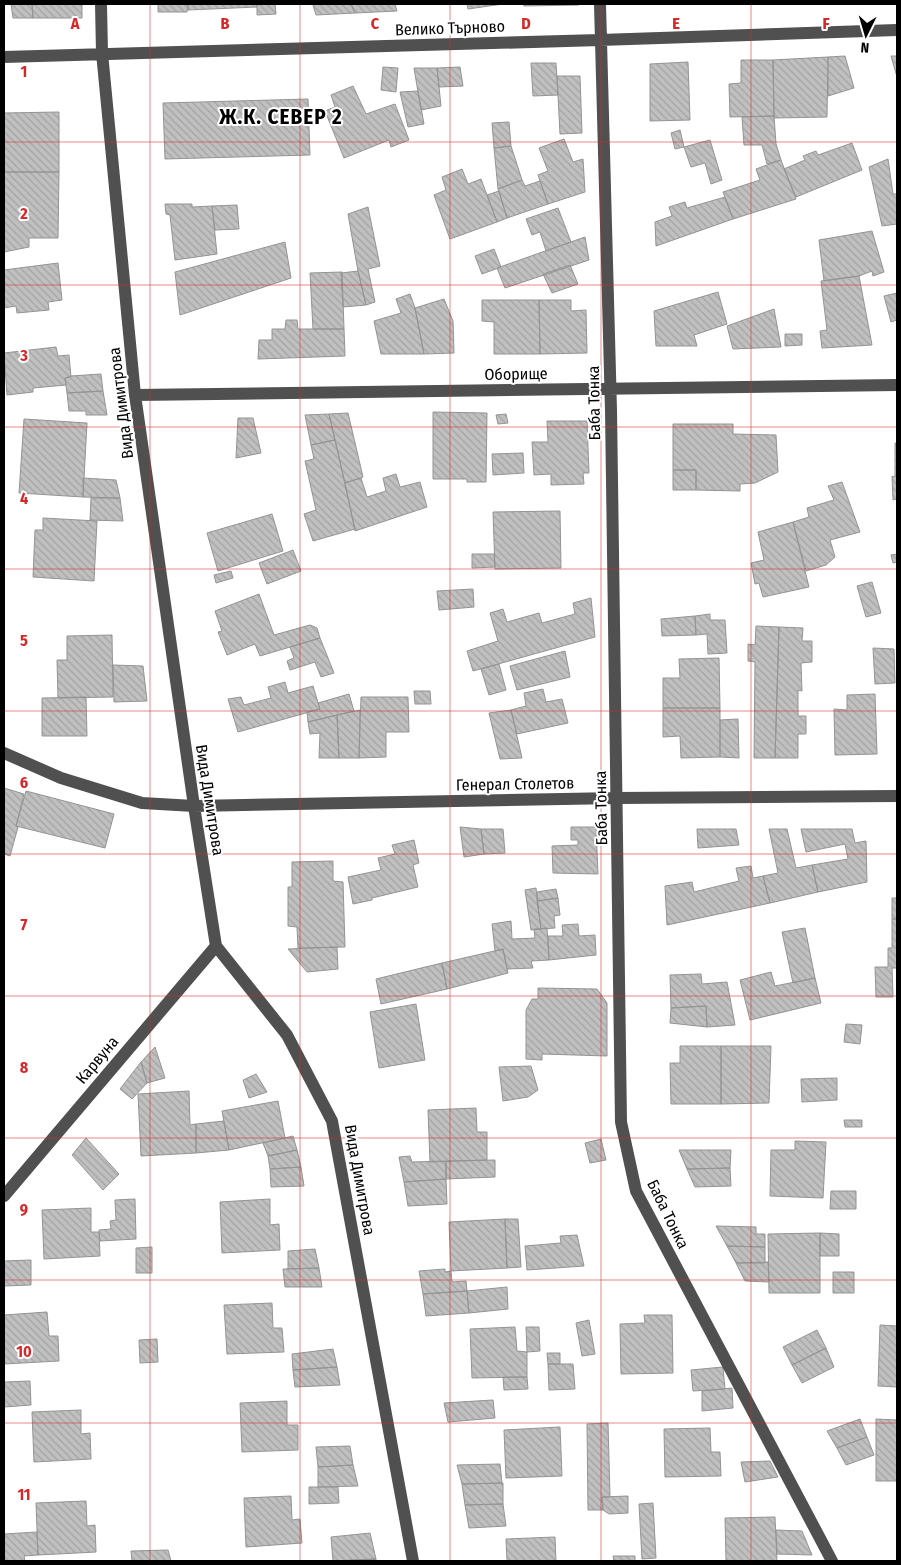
<svg xmlns="http://www.w3.org/2000/svg" width="901" height="1565" font-family="'Fira Sans Condensed',sans-serif">
  <defs>
    <pattern id="building-back-hatch" width="6" height="6" patternUnits="userSpaceOnUse" patternTransform="scale(1.25)"><rect width="6" height="6" fill="#c0c0c0"/><path d="M-1 5l2 2M0 0l6 6M5-1l2 2" fill="none" stroke="#a3a3a3"/></pattern>
  </defs>
  <rect width="100%" height="100%" fill="#fff"/>
  <!-- building -->
  <path fill="url(#building-back-hatch)" stroke="#949494" d="M11 4H32L33 18H13Z
    M32 4H82V18H33Z
    M158 4H188L187 12H158Z
    M188 4H257V7L188 10Z
    M257 4H275L276 14 257 15Z
    M318 4H351L355 13 316 15 313 5Z
    M351 4H395L397 11 355 13Z
    M467 4H503L468 9Z
    M523 4H579V5L524 6Z
    M845 56 854 88 828 96V57Z
    M891 56H897V77Z
    M828 57 827 117 774 118 773 60Z
    M741 60H773L774 116 730 117 729 84 741 83Z
    M688 62 690 120 650 121V64Z
    M531 63H556L558 95 533 96Z
    M383 67 398 68 396 92 381 90Z
    M460 67 463 86 439 87 437 68Z
    M414 68H437L441 106 421 110Z
    M557 76H580L582 133 560 134Z
    M353 86 366 114 395 104 409 140 391 147 389 140 344 158 325 111 335 107 331 95Z
    M418 91 424 124 408 127 400 92Z
    M308 99 310 155 165 159 163 103Z
    M59 112V172H4V113Z
    M774 116 776 144 781 160 767 164 762 145H744L742 117Z
    M509 122 511 146 494 148 492 123Z
    M680 130 684 147 675 149 671 133Z
    M564 139 573 162 583 159 585 192 548 204 538 175 548 171 539 148Z
    M710 140 722 180 711 184 705 163 691 167 684 147Z
    M852 143 862 170 796 197 784 169 805 160 803 156 816 151 818 155Z
    M511 146 522 180 498 189 494 148Z
    M888 159 893 194H897V224L882 226 869 167Z
    M781 160 796 199 733 219 723 192 760 180 756 169Z
    M462 169 468 184 481 179 497 222 450 239 434 195 446 190 442 177Z
    M4 172H59L58 238H29V247L4 252Z
    M522 180 525 186 540 181 548 204 507 218 498 189Z
    M499 191 507 218 497 222 487 195Z
    M725 197 733 219 656 246 655 222 672 216 669 207 685 202 687 208Z
    M165 204H192V207L212 206 217 254 175 260 170 215 166 214Z
    M237 205 239 229 215 230 212 206Z
    M368 207 380 266 368 269 375 302 366 305 358 271 348 214Z
    M558 208 571 242 546 251 540 232 532 235 526 219Z
    M872 231 884 272 873 276 872 271 859 276 824 281 819 240Z
    M585 237 589 260 505 288 497 268Z
    M285 242 291 278 180 315 175 272Z
    M494 249 501 267 482 274 475 256Z
    M58 263 62 300 48 302 49 310 17 313 16 306 4 308V270Z
    M570 265 578 284 552 293 543 274Z
    M358 271 366 305 343 307 341 273Z
    M342 272 344 329H313L310 273Z
    M859 276 872 345 822 348 820 331 827 330 821 281Z
    M718 292 727 324 694 335 697 346H656L654 311Z
    M897 293V320L891 322 884 296Z
    M410 294 415 308 424 354H381L374 321 401 313 396 299Z
    M444 299 453 321 454 353 424 354 415 308Z
    M482 300H539L540 354H494V322L482 321Z
    M539 300H571V311L586 310 587 353 540 354Z
    M774 309 781 347 733 349 727 326Z
    M286 320H297L298 329H344L345 356 258 359 259 340H272V329H285Z
    M785 334H802V345L785 346Z
    M56 347 58 356 69 355 71 377 65 378 66 385 33 388V392L7 395 4 353Z
    M101 374 103 391 67 393 65 378 71 376Z
    M103 391 107 415H86V411H69L67 393Z
    M433 412 487 413 486 482H467V479H433Z
    M348 413 363 477 345 483 329 414Z
    M329 414 335 440 311 445 305 415Z
    M506 414 508 423 498 424 496 415Z
    M238 418H253L261 453 236 458Z
    M24 419 87 423 83 497 19 493Z
    M547 421H587L589 473H583L584 484 551 485V474L534 475 532 442H548Z
    M673 424H733V434L776 435 778 472 755 483 740 484V491L696 490V470H673Z
    M335 440 355 529 313 541 304 514 316 510 305 461 314 459 311 445Z
    M895 443H897V499L893 500 892 476 895 477Z
    M523 453 524 473 493 475 492 454Z
    M673 470H696V490H673Z
    M396 474 400 487 420 482 427 507 355 531 345 483 361 478 367 497 386 491 383 478Z
    M83 478 116 480 120 498 83 497Z
    M842 482 860 532 830 540 835 557 826 565 806 571 793 522 809 517 807 508 834 500 828 486Z
    M91 498H120L123 521 90 520Z
    M560 511 561 568 495 569 493 512Z
    M272 514 283 551 218 571 207 533Z
    M43 518 97 521 94 581 33 577 35 530H43Z
    M793 522 809 587 763 597 759 583 755 584 751 563 764 560 758 532Z
    M293 550 301 571 267 584 259 563Z
    M472 554H494L495 567 472 568Z
    M897 554V562L893 563 891 555Z
    M231 571 233 578 216 583 214 575Z
    M872 582 881 613 866 617 857 586Z
    M473 589 474 607 439 610 437 591Z
    M259 594 274 635 310 625 317 628 320 638 260 656 255 644 227 655 218 632 222 631 215 611Z
    M591 598 595 637 473 671 467 651 498 641 490 613 503 609 507 622 539 613 542 623 575 614 573 603Z
    M710 614V620H725L727 653 708 654 707 634 696 635 695 616Z
    M695 616 696 635 662 636 661 619Z
    M756 626 779 627 775 758H754L755 662 748 661V644L755 645Z
    M779 627 803 628 802 641H812V662L801 663 802 691 798 690V716H806V734H798V758H775Z
    M112 635 113 697 58 698 57 660H67V636Z
    M320 638 334 673 321 677 315 662 290 670 287 661 294 658 290 647Z
    M873 648 894 649 895 683 875 684Z
    M565 651 570 677 517 690 510 666Z
    M719 658 720 708H663V678H680L679 659Z
    M499 664 506 690 489 695 481 669Z
    M113 665 143 666 147 701 114 702Z
    M285 682 288 693 313 686 320 709 238 732 228 699 241 697 244 705 271 698 268 687Z
    M543 689 546 702 562 699 568 723 517 734 511 710 526 706 524 693Z
    M414 691H430L431 704H415Z
    M349 694 354 711 308 722 307 712 320 709 318 703Z
    M875 694 877 754 835 755 834 709 847 710V695Z
    M86 697 87 736H42V698Z
    M361 697H408L409 732H386V757L359 758Z
    M663 708H720V757L681 758 680 736 663 737Z
    M360 710 359 758H339L337 715Z
    M511 710 522 758 500 759 489 713Z
    M337 715 339 758H319L320 733 310 734 308 722Z
    M738 719 739 758 720 757V720Z
    M4 788 24 794 16 826 18 827 10 856 4 854Z
    M26 791 114 814 105 848 16 826Z
    M460 827 481 829 484 854 464 857Z
    M571 827H596L598 874 553 873 552 846 578 845V840H571Z
    M481 829H503L505 853 484 854Z
    M697 829H736L739 845 698 848Z
    M769 829H787L796 868 812 865 818 892 770 903 763 876 778 873Z
    M801 829H852L855 843 866 841 867 882 818 892 812 865 848 859 845 844 806 852Z
    M414 840 419 863 413 865 418 887 372 898V900L353 904 348 877 381 870 378 858 395 854 392 845Z
    M333 861V881L343 882 345 947 298 948 297 927 288 926V887H292V862Z
    M751 866 753 878 763 876 770 903 667 925 665 886 692 882 694 892 739 881 736 868Z
    M536 888 541 929 531 930 525 890Z
    M556 889 558 898 537 901V892Z
    M558 898 560 915 554 916 555 928 541 929 537 901Z
    M892 898H897V919H892Z
    M892 919H897V968H892L893 997H876L875 967H888V948H892Z
    M511 921 512 939 535 938 534 929 547 928 549 960 531 961 533 968 507 969 503 949 495 951 492 924Z
    M578 924 579 936 595 935 596 955 549 960 548 936H563L562 925Z
    M805 928 815 978 793 983 782 932Z
    M337 947 338 969 307 972 288 949Z
    M503 949 508 973 447 989 442 963Z
    M442 963 447 989 381 1004 376 979Z
    M771 972 775 986 815 978 821 1003 750 1020 740 980Z
    M701 974 702 984 727 982 735 1025 707 1027 706 1006 671 1008 670 975Z
    M538 988 597 989 607 1003V1056L542 1054V1060L526 1059V1010L532 999H538Z
    M416 1004 425 1060 379 1068 370 1012Z
    M706 1006 707 1027 670 1023 671 1008Z
    M846 1024 862 1025 860 1044 844 1042Z
    M680 1046H721V1104H671L670 1063H680Z
    M721 1046H771L769 1103 721 1104Z
    M155 1047 165 1078 147 1083 141 1062Z
    M141 1062 147 1083 132 1099 120 1089Z
    M531 1066 538 1090 528 1097 503 1101 499 1067Z
    M256 1074 267 1092 249 1098 243 1080Z
    M837 1078V1100L802 1102 801 1079Z
    M189 1091 190 1125 196 1124V1153L141 1156 138 1094Z
    M278 1101 285 1138 229 1150 222 1111Z
    M476 1108 477 1132H487V1160L430 1162 428 1110Z
    M844 1120H862V1127H845Z
    M224 1121 229 1150 196 1153V1124Z
    M293 1136 297 1150 268 1156 263 1143Z
    M86 1138 119 1174 103 1190 72 1155Z
    M601 1139 606 1160 590 1163 585 1143Z
    M795 1141 826 1142 823 1198 770 1196 771 1150H795Z
    M297 1150 301 1167 270 1169 268 1156Z
    M679 1150H731L730 1168 687 1169Z
    M410 1156 412 1162 446 1161V1179L404 1182 399 1157Z
    M495 1160V1177L446 1179V1161Z
    M301 1167 304 1186 271 1187 270 1169Z
    M730 1168 731 1186 695 1187 687 1169Z
    M446 1179 447 1204 408 1206 404 1182Z
    M831 1191H856V1209H830Z
    M135 1199 136 1239 100 1241 99 1230 111 1229 110 1221 116 1220 115 1200Z
    M270 1199V1225L279 1224 280 1250 222 1253 220 1202Z
    M91 1208V1232H99L100 1256 44 1259 42 1210Z
    M505 1219H518L521 1267 507 1268Z
    M505 1219 507 1268 451 1271 449 1222Z
    M716 1226 756 1227V1234H765V1247L727 1246Z
    M820 1233 839 1234V1256H820Z
    M820 1233V1293H769L768 1234Z
    M577 1235 584 1266 527 1270 525 1246 561 1243 560 1236Z
    M727 1246 765 1247V1263H736Z
    M152 1247V1273H136V1248Z
    M315 1249 319 1268 288 1269V1251Z
    M31 1260V1285L4 1286V1261Z
    M768 1262 769 1282 745 1281 736 1263Z
    M319 1268 322 1287H285L283 1269Z
    M445 1269V1272L451 1271 452 1282 466 1281 467 1291 423 1294 419 1271Z
    M833 1272H854V1293H833Z
    M507 1287 508 1309 469 1313 467 1291Z
    M467 1291 469 1313 426 1316 423 1294Z
    M272 1303 273 1328H282L284 1352 227 1354 224 1305Z
    M47 1312 49 1336H58L59 1361 4 1364V1315Z
    M644 1315H672L673 1373 621 1374 620 1324 645 1323Z
    M589 1320 595 1354 582 1356 576 1323Z
    M880 1325 897 1326V1387L878 1386Z
    M515 1327 517 1351 527 1352V1377L472 1378 470 1329Z
    M526 1327H539L540 1351 527 1352Z
    M817 1330 826 1348 792 1365 783 1347Z
    M157 1339 158 1362 140 1363 139 1340Z
    M826 1348 834 1367 802 1383 792 1365Z
    M333 1349 337 1367 293 1370 292 1354Z
    M547 1353H560V1364H548Z
    M548 1364H573L575 1389 549 1390Z
    M337 1367 340 1385 295 1387 293 1370Z
    M723 1367 725 1389 693 1391 691 1370Z
    M503 1377H527L528 1389 504 1390Z
    M30 1381 31 1405 4 1407V1382Z
    M732 1388 733 1408 702 1411V1391Z
    M493 1400 495 1418 448 1422 444 1403Z
    M287 1401V1425H298V1450L242 1452 240 1403Z
    M81 1410V1434L90 1433 91 1459 34 1462 32 1412Z
    M860 1419 867 1437 837 1448 827 1431Z
    M876 1419 897 1420V1481H876Z
    M608 1423 610 1497H602L603 1510H588L587 1424Z
    M560 1427 562 1476 506 1478 504 1430Z
    M710 1428 711 1452H720L721 1476 665 1477 664 1429Z
    M867 1437 874 1455 846 1465 837 1448Z
    M350 1446 353 1465 318 1467 316 1447Z
    M770 1461 778 1477 745 1482 741 1462Z
    M500 1464 502 1483 462 1484 457 1465Z
    M353 1465 358 1486 318 1487V1467Z
    M503 1483V1504L465 1505 462 1484Z
    M309 1487H338L339 1503 309 1504Z
    M291 1496 292 1520 300 1519 302 1543 246 1547 244 1498Z
    M628 1496V1513L609 1514 603 1510 602 1497Z
    M86 1501 87 1526 95 1525 96 1552 38 1555 36 1503Z
    M653 1503 656 1558 642 1559 639 1504Z
    M503 1504 506 1526 469 1528 465 1505Z
    M775 1517 777 1561H726L725 1518Z
    M776 1530 802 1531 812 1555 777 1554Z
    M37 1532 38 1555 24 1556 25 1561H4V1534Z
    M370 1533 376 1559 333 1561 331 1537Z
    M555 1537 556 1561H507L506 1539Z
    M168 1550 171 1561H132L131 1551Z
    M613 1556H635V1561H614Z
    M376 1559V1561H350V1560Z"/>
  <g fill="none" stroke-linecap="round" stroke-linejoin="round">
    <!-- minor -->
    <path stroke="#505050" stroke-width="12" d="M101 4 102 53 135 395 194 806 216 946 287 1035 332 1121 413 1561
      M600 4 611 410 621 1122 636 1191 832 1561
      M4 57 600 40 897 30
      M135 395 897 385
      M4 753 61 778 142 803 194 806 617 798 897 796
      M4 1196 216 946"/>
  </g>
  <!-- grid -->
  <path fill="none" stroke="#d62828" stroke-width="1" stroke-opacity="0.55" d="M150 4V1561M300 4V1561M450 4V1561M601 4V1561M751 4V1561M4 142H897M4 285H897M4 427H897M4 569H897M4 711H897M4 854H897M4 996H897M4 1138H897M4 1280H897M4 1423H897"/>
  <g text-anchor="middle" dominant-baseline="central" stroke-width="4" stroke-linejoin="round" paint-order="stroke">
    <!-- street labels -->
    <g font-size="16" fill="#000" stroke="#fff">
      <text transform="translate(450 28) rotate(-2)">Велико Търново</text>
      <text transform="translate(516 374) rotate(-1)">Оборище</text>
      <text transform="translate(121 403) rotate(-97)">Вида Димитрова</text>
      <text transform="translate(594 403) rotate(-91)">Баба Тонка</text>
      <text transform="translate(515 784) rotate(-1)">Генерал Столетов</text>
      <text transform="translate(210 800) rotate(81)">Вида Димитрова</text>
      <text transform="translate(601 808) rotate(-91)">Баба Тонка</text>
      <text transform="translate(97 1060) rotate(-50)">Карвуна</text>
      <text transform="translate(360 1180) rotate(80)">Вида Димитрова</text>
      <text transform="translate(668 1214) rotate(64)">Баба Тонка</text>
    </g>
    <!-- district labels -->
    <g font-size="21" font-weight="bold" letter-spacing="1" fill="#000" stroke="#fff">
      <text x="281" y="117">Ж.К. СЕВЕР 2</text>
    </g>
  </g>
  <g font-size="16" text-anchor="middle" font-weight="bold" fill="#d62828" stroke="#fff" stroke-width="4" stroke-linejoin="round" paint-order="stroke">
    <text x="75" y="29">A</text>
    <text x="225" y="29">B</text>
    <text x="375" y="29">C</text>
    <text x="526" y="29">D</text>
    <text x="676" y="29">E</text>
    <text x="826" y="29">F</text>
    <text x="24" y="77">1</text>
    <text x="24" y="219">2</text>
    <text x="24" y="361">3</text>
    <text x="24" y="504">4</text>
    <text x="24" y="646">5</text>
    <text x="24" y="788">6</text>
    <text x="24" y="930">7</text>
    <text x="24" y="1073">8</text>
    <text x="24" y="1215">9</text>
    <text x="24" y="1357">10</text>
    <text x="24" y="1500">11</text>
  </g>
  <!-- border -->
  <rect width="901" height="1565" fill="none" stroke="#000000" stroke-width="10"/>
  <!-- north arrow -->
  <g transform="translate(866 35) rotate(185)" stroke="#ffffff" stroke-width="4" paint-order="stroke">
  <path d="M0-4L9 19L0 12L-9 19Z" fill="#000000"/>
  <text y="-8" font-size="14" font-weight="bold" text-anchor="middle" fill="#000000">N</text>
  </g>
</svg>
